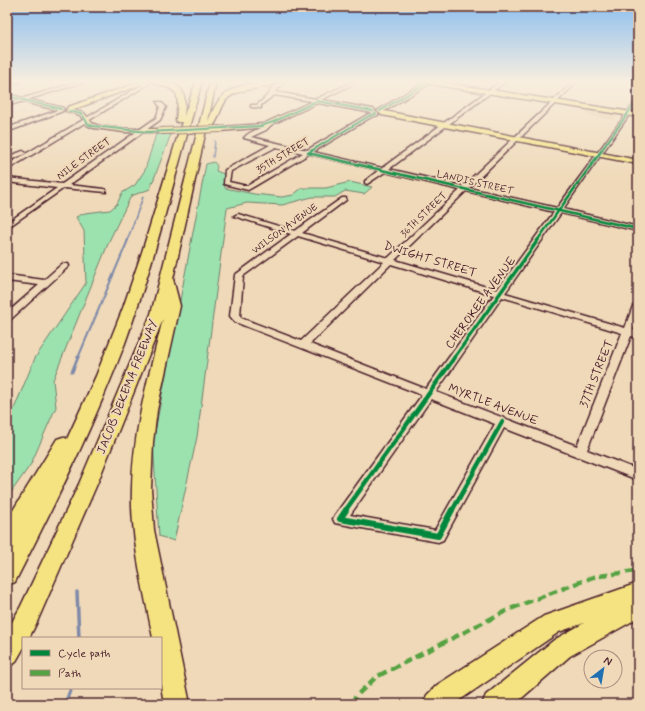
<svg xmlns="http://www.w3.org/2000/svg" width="645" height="711" font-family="Mynerve,sans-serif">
  <rect width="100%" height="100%" fill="#efd9b8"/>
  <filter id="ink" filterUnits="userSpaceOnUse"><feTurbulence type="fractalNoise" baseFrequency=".025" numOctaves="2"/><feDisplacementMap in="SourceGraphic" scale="8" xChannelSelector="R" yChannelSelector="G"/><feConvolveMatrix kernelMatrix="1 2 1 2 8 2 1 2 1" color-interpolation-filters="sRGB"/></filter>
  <g filter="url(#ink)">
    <!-- built -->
    <path fill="#e6cca8" d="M590 109 618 114 614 120 585 115Z"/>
    <!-- green -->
    <path fill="#9be2af" stroke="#72806d" d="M156 134H171L150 189 131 196 110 239 53 380 56 407 31 464 7 498V422L11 416 35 358 86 283 84 231 76 217 85 213 110 210 117 204 122 193 135 185 145 170Z
      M214 162 217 166 216 171 224 174 225 188 254 194 282 197 293 195 302 188H326L350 182 372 187 364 194 345 191 335 197H312L282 205 247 203 227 208 197 437 174 541 159 536 153 442 206 164Z"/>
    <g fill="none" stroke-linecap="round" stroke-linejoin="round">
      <!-- stream-far3 -->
      <path stroke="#7f89a9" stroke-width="1.5" d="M213 157 215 141
        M127 241 143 197"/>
      <!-- stream-far2 -->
      <path stroke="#7f89a9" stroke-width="2" d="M78 358 128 240"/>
      <!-- stream-far1 -->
      <path stroke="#7f89a9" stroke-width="3" d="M72 372 78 357"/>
      <!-- stream -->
      <path stroke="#7f89a9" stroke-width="3.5" d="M77 592 79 638
        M65 704 71 688"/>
      <!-- minor casing -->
      <g stroke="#4a1f2b" stroke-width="3">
        <path id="minor" d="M14 82H21L7 86V84Z
          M78 82H84L7 106V103Z
          M147 82H152L7 170V165Z
          M280 82H284L275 92 316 99 352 82H357L317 102 274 95 261 105V108L251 107V105H257L270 93V90Z
          M500 82H505L389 169 463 186 573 82H577L469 188 557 208 638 98V102L563 209 638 227V231L561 213 505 293 625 328 633 306 638 303V318L633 330 638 332V338L631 336 587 450 638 470V480L504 428 443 540 438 542 335 523 333 519 335 515 422 395 235 322 230 316 235 275 291 234 234 216 238 214 295 231 342 198H346V200L302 233 388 258 460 190 385 172 367 184 365 183V181L379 170 309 154 248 190 224 184 225 170 270 145 244 138C250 130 261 130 267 123L272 124 266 130 251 137 307 150 367 115 378 113V115L371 117 313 152 382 168ZM276 147 303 153 247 186 229 182 231 171ZM466 191 554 212 497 290 395 260ZM298 236 384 262 301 341 241 318 240 316 243 276ZM391 264 494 295 426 389 310 344ZM502 297 622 333 577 446 436 392ZM431 399 495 424 435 530 350 515Z
          M635 82H638V83H635Z
          M157 102H161L166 107 160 120 69 185 104 189 106 190V192L64 188 7 228V223L57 188 7 182V178L62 184 156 118 160 107Z
          M58 110 63 111 7 132V128Z
          M23 151 26 153 25 154 7 161V157Z
          M62 264H68L69 266 10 320 7 321V313L39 285 7 281V275L44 280Z"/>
      </g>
      <!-- major casing -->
      <g stroke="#4a1f2b" stroke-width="3">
        <path id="major" d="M140 82H148L72 110 84 113C87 116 89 120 92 123 102 130 147 129 161 129L165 131 164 133 124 132 94 128 87 125 80 115 66 111 68 107Z
          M424 82H439L638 113V117L429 84 384 111 638 160V164L382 115 377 111Z
          M7 94 63 108 64 109 61 111 7 98Z
          M317 99 373 109 376 111 373 113 318 103 266 127 221 131 217 129 221 127 263 124Z"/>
      </g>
      <!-- highway casing -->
      <g stroke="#4a1f2b" stroke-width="3">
        <path id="highway" d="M154 82C182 82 187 89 184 116L196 82H202C176 169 156 258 125 343 94 425 55 504 15 582L7 585V554L12 545 7 547V520L57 439 63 437 67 439 96 376 123 308 142 252 182 122H177L176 120C179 93 181 91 155 83Z
          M210 82H216L208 121C212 113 215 104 222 97 234 84 259 81 275 82 264 91 242 86 228 98 219 106 219 128 206 130L173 279 180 306 157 410 153 442 151 489 154 530 190 704H164L161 685V638H153C144 590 130 537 132 488 133 430 149 375 163 319L97 484 37 622 29 638H23V649L15 663 7 667V631L21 606 79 484 151 314Z
          M638 583V618L570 656 515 704H482L486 695 554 640 584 623 559 632 454 704H423L427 695 437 685 544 616Z"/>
      </g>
      <!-- minor -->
      <use href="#minor" fill="#efd9b8" fill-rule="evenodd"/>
      <!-- major -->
      <use href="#major" fill="#f5e381" fill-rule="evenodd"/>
      <!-- highway -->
      <use href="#highway" fill="#f5e381" fill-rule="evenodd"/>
      <!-- major-bridge casing -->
      <g stroke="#4a1f2b" stroke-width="8" stroke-linecap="butt">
        <path id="major-bridge" d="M161 131 221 129"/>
      </g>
      <!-- major-bridge -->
      <use href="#major-bridge" stroke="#f5e381" stroke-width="6"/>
      <!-- quiet -->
      <path stroke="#56a243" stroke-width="4.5" stroke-dasharray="9 4.5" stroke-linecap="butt" d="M350 704 357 695 376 677 510 609 593 577 635 571"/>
      <!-- cycleway-far4 casing -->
      <g stroke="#efd9b8" stroke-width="3.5">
        <path id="cycleway-far4" d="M7 96 61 109
          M69 111 82 114 88 124 93 126 148 132 261 126 273 122 317 101 373 111
          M380 111 428 82
          M311 151 369 116 376 114
          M601 151 638 99"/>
      </g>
      <!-- cycleway-far3 casing -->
      <g stroke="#efd9b8" stroke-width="4">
        <path id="cycleway-far3" d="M308 153 638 229
          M308 153 313 150
          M537 241 602 150"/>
      </g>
      <!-- cycleway-far2 casing -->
      <g stroke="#efd9b8" stroke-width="5.5">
        <path id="cycleway-far2" d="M454 358 538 240"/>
      </g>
      <!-- cycleway-far1 casing -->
      <g stroke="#efd9b8" stroke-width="7">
        <path id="cycleway-far1" d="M345 511 455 357
          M452 511 502 422"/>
      </g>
      <!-- cycleway casing -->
      <g stroke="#efd9b8" stroke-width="8">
        <path id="cycleway" d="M346 510 340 519 438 536 452 510"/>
      </g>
      <!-- cycleway-far4 -->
      <use href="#cycleway-far4" stroke="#00873e" stroke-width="2"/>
      <!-- cycleway-far3 -->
      <use href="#cycleway-far3" stroke="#00873e" stroke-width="2.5"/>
      <!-- cycleway-far2 -->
      <use href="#cycleway-far2" stroke="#00873e" stroke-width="3.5"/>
      <!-- cycleway-far1 -->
      <use href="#cycleway-far1" stroke="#00873e" stroke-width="4.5"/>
      <!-- cycleway -->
      <use href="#cycleway" stroke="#00873e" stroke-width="6"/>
    </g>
  </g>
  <!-- sky -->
  <linearGradient id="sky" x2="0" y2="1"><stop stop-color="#8cbff0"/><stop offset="0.45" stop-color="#f8eedf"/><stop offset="1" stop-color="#f8eedf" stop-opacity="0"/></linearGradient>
  <rect width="645" height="181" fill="url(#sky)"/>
  <g text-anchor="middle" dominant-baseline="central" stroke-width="4" stroke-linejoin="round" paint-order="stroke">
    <!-- far-street labels -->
    <g font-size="10" fill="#4a1f2b" stroke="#efd9b8">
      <text transform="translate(283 156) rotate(-31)">35TH STREET</text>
      <text transform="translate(84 159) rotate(-36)">NILE STREET</text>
      <text transform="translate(475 183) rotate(13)">LANDIS STREET</text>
      <text transform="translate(424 215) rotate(-44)">36TH STREET</text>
      <text transform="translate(285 229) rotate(-36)">WILSON AVENUE</text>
    </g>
    <!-- street labels -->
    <g font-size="12" fill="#4a1f2b" stroke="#efd9b8">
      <text transform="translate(430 260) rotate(17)">DWIGHT STREET</text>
      <text transform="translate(481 303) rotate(-54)">CHEROKEE AVENUE</text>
      <text transform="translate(597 374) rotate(-68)">37TH STREET</text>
      <text transform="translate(128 387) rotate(-68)">JACOB DEKEMA FREEWAY</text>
      <text transform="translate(493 405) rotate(21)">MYRTLE AVENUE</text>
    </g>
  </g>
  <!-- margin -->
  <rect width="645" height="711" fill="none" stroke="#efd9b8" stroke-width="24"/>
  <rect x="12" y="12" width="621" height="687" fill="none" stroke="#4a1f2b" stroke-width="1.5" filter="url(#ink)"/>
  <!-- legend -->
  <rect x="22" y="637" width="140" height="52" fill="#efd9b8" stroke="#ad8f80"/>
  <rect x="30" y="650" width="20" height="6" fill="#00873e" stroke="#ad8f80"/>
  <text x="58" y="657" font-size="12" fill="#4a1f2b">Cycle path</text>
  <rect x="30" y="670" width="20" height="6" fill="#56a243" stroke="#ad8f80"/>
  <text x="58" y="677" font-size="12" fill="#4a1f2b">Path</text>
  <!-- north arrow -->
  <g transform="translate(603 669) rotate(31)"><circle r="19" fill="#efd9b8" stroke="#ad8f80"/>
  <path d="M0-3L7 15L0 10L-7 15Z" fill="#1f6fb2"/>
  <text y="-6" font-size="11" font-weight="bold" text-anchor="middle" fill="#4a1f2b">N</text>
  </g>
</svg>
